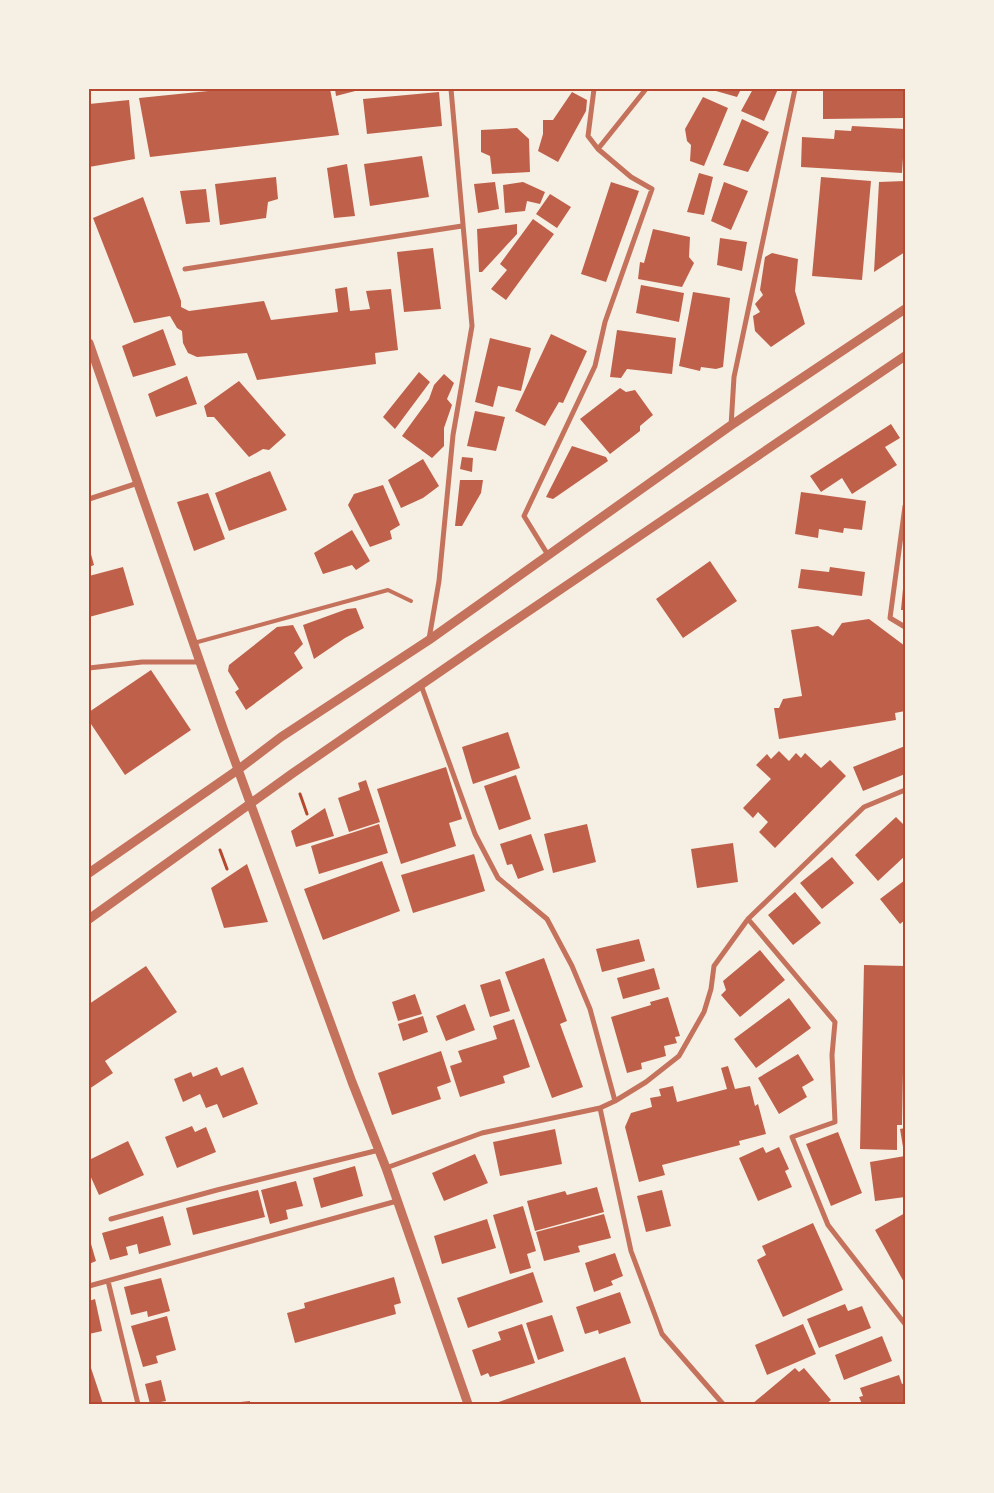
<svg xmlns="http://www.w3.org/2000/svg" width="994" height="1493" font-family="Mulish,sans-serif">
  <rect width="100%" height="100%" fill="#f6efe4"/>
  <!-- building -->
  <path fill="#bf614a" d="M228 89H330L339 135 150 157 139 98Z
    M335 89H363L336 96Z
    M709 89H741L737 97Z
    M753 89H778L764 121 741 111Z
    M823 89H905V118L823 119Z
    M439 92 442 126 367 134 363 99Z
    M572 92 587 100 586 111 558 162 538 151 543 134V120H553Z
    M703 97 728 108 704 166 690 161 691 145 687 141 685 129Z
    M129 100 135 159 89 167V104Z
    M742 119 769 132 748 172 723 165Z
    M852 126 905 129 902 173 801 167 802 137 834 139 835 130 851 131Z
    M517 128 529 139 530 172 492 174 490 156 481 152V130Z
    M422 156 429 197 370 206 364 164Z
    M347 164 355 216 334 218 327 168Z
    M699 173 713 177 704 215 687 212Z
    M276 177 278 199 268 202 266 218 220 225 215 184Z
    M821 177 871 181 862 280 812 276Z
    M905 181V252L874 272 879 182Z
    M495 182 499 209 478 213 474 184Z
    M523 182 545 192 540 204 527 201 525 211 505 213 503 185Z
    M611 182 639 191 606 282 581 274Z
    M724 182 748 191 731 230 711 221Z
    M206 189 210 222 186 224 180 191Z
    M550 194 571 207 557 228 536 214Z
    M143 197 181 301V307L189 311 264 301 271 320 338 312 335 289 347 287 350 311 370 309 366 291 391 289 398 350 375 353 376 364 257 380 247 353 197 357 188 353 183 343 182 331 177 328 170 316 134 323 93 218Z
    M533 219 554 234 506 300 491 289 507 270 500 264Z
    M517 224V234L482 272H479L477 229Z
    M653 229 690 237 689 257 694 263 682 287 638 279 640 262 644 263Z
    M720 238 747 242 742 271 717 265Z
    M433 248 441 309 404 312 397 252Z
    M772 253 798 259 795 291 805 324 771 347 755 331 753 316 760 312 755 304 763 295 760 290 765 257Z
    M641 285 684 293 679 322 636 313Z
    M693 292 730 298 723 367 716 369 701 367 700 371 679 366Z
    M163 329 176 365 133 377 122 346Z
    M617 330 676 338 672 374 627 369 621 378 610 377Z
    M551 334 587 351 563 403 559 402 545 426 515 411Z
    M490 338 531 348 521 391 498 386 493 407 475 402Z
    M419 372 430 382 395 429 383 417Z
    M444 374 454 383 447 399 452 405 444 428V446L432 458 402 436 429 399 434 385Z
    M187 376 197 404 156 417 148 394Z
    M239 381 286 435 269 450 263 449 249 457 214 417H207L204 406Z
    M620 388 626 392 635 390 653 415 640 426V431L610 454 580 419Z
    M475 411 505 417 496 451 467 446Z
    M891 424 900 438 885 447 897 465 852 494 842 478 821 492 810 476Z
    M572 446 606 457 608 461 553 499 546 497Z
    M462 457 473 458 472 472 460 469Z
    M423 459 439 486 423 498 401 508 388 480Z
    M270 471 287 510 229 531 215 493Z
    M460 480H483L481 493 462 526H455Z
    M383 485 400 525 390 531 392 539 370 547 348 505 354 494Z
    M801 492 866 501 862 530 844 528 843 533 819 529 818 538 795 534Z
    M208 493 225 539 194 551 177 502Z
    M352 530 370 561 356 570 352 565 323 574 314 553Z
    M89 547 94 565 89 567Z
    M710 561 737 601 683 638 656 599Z
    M123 567 134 605 89 617V576Z
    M830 567 865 572 862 596 798 588 801 569 829 572Z
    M904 578 905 579V610H901Z
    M356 608 364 628 345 638 314 659 303 625 347 609Z
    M869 619 905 646V711L895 713 896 720 779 739 774 708H779L783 699 802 696 791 630 818 626 833 636 842 623Z
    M293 625 303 644 294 653 303 668 246 710 235 692 239 689 228 671 229 665 277 627Z
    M151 670 191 730 125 775 89 721V712Z
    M508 732 520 768 473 784 462 747Z
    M905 746V774L863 791 853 767Z
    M779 751 789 761 796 753 801 758 805 753 821 768 830 760 846 776 775 848 759 832 768 822 758 812 753 818 743 808 771 779 756 765 767 754 771 759Z
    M446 767 462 819 449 823 456 846 401 864 377 789Z
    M516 775 531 819 499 830 484 786Z
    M366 780 380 822 349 832 338 798 360 790 358 783Z
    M325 808 334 836 296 847 291 831Z
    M896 817 905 826V856L878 881 855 855Z
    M379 824 388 853 319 874 311 846Z
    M587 824 596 862 553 873 544 834Z
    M531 834 544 870 518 879 512 864 507 865 500 844Z
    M733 843 738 882 697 888 691 849Z
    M474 854 485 891 413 913 401 875Z
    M832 857 854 883 822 909 800 883Z
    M382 861 400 911 323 940 304 889Z
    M247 864 268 922 224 928 211 888Z
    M905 880V920L900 924 880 899Z
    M795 892 821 923 793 945 768 915Z
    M639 939 645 961 602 972 596 949Z
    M760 950 785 980 740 1017 721 995 726 990 723 981Z
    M544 958 567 1021 560 1024 583 1087 552 1098 505 972Z
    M864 965 905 966 902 1125H897V1150L860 1149Z
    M146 966 177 1012 105 1061 113 1073 89 1089V1004Z
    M654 968 660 989 623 999 617 978Z
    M500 979 510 1011 490 1017 480 985Z
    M415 994 422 1014 398 1021 392 1002Z
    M668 997 680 1036 675 1037 677 1043 664 1046 666 1056 641 1063 642 1069 627 1073 611 1017 651 1005 650 1002Z
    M789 998 811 1028 756 1068 734 1039Z
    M465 1004 475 1030 446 1041 436 1016Z
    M423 1016 428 1032 403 1041 398 1024Z
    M514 1019 530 1067 503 1076 505 1083 460 1097 450 1066 462 1062 458 1051 497 1039 493 1026Z
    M441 1051 451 1082 437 1087 441 1099 392 1115 378 1073Z
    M798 1054 814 1080 802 1087 807 1097 779 1114 758 1078Z
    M728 1066 735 1089 750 1086 755 1106 758 1104 766 1134 739 1141 740 1145 662 1165 665 1175 639 1182 625 1127 631 1113 652 1107 650 1098 661 1096 659 1089 673 1086 677 1102 727 1089 721 1068Z
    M217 1067 221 1076 243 1067 258 1104 223 1118 217 1104 206 1108 200 1094 183 1102 174 1079 191 1072 193 1077Z
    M192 1126 195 1132 206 1127 216 1152 177 1168 165 1137Z
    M905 1128V1153H904L900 1129Z
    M555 1129 562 1164 500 1176 493 1142Z
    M838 1132 862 1193 831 1206 806 1144Z
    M128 1141 144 1175 99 1195 89 1173V1160Z
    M763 1147 766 1153 779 1147 789 1169 785 1171 792 1187 758 1201 739 1158Z
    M475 1154 488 1183 444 1201 432 1173Z
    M905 1156V1197L875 1201 870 1162Z
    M355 1166 363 1196 321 1208 313 1178Z
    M296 1181 303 1206 286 1210 288 1219 270 1224 261 1190Z
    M597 1187 604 1212 535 1231 527 1201 565 1191 567 1195Z
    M258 1190 265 1217 193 1235 186 1208Z
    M662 1190 671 1226 646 1232 637 1196Z
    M523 1206 536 1251 527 1254 531 1268 510 1274 493 1215Z
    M905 1213V1284L875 1230Z
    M604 1214 611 1238 578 1246 580 1252 544 1261 536 1232Z
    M163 1216 171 1245 139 1254 137 1244 126 1247 128 1255 110 1260 102 1233Z
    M487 1219 496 1248 442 1264 434 1236Z
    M813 1223 843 1290 783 1317 757 1260 766 1255 762 1246Z
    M89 1237 96 1261 89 1264Z
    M615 1253 623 1276 611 1281 613 1285 594 1292 585 1263Z
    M533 1272 543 1302 468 1328 457 1298Z
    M394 1277 401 1303 394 1305 396 1314 295 1343 287 1313 305 1308 304 1303Z
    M161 1278 170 1311 148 1317 147 1311 131 1315 124 1287Z
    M620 1292 631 1323 599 1334 598 1330 585 1334 576 1307Z
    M95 1299 102 1331 89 1334V1301Z
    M845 1304 848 1311 862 1306 871 1328 819 1348 807 1319Z
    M552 1315 564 1351 538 1360 526 1323Z
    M167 1316 176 1350 156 1356 158 1363 143 1367 131 1326Z
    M522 1324 535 1363 490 1377 488 1373 481 1376 472 1350 501 1340 498 1332Z
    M803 1324 816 1354 767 1375 755 1345Z
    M882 1336 892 1361 844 1380 835 1355Z
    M625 1357 642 1404H493Z
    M91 1368 103 1404H89V1369Z
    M795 1368 799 1372 804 1368 831 1400 826 1404H752Z
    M899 1375 902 1384 905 1383V1404H862L859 1397 863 1396 860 1388Z
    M161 1380 166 1401 150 1404 145 1384Z
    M250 1401V1404H231V1403Z"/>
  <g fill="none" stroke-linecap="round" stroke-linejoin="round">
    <!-- path -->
    <path stroke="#b5482f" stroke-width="3" d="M300 794 307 814
      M220 850 227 869"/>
    <!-- service -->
    <path stroke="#c5725c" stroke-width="4" d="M194 643 388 590 411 601"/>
    <!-- minor -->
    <path stroke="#c5725c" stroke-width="5" d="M594 89 588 136 598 149
      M185 269 462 226
      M731 426 734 377 795 89
      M89 499 138 483
      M905 506 890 618 905 627
      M548 555 524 516 595 366 605 322 652 189 631 177 598 149 646 89
      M429 639 439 581 453 435 472 326 451 89
      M89 668 142 662H201
      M421 685 475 834 498 878 547 919 572 966 590 1009 615 1101
      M748 919 835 1022 832 1055 835 1122 792 1137 828 1225 905 1324
      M600 1108 631 1251 662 1334 723 1404
      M386 1168 482 1133 600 1108 615 1101 646 1082 679 1056 704 1012 711 989 714 966 748 919 864 807 905 790
      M111 1219 217 1190 379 1150
      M108 1281 138 1404
      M89 1286 397 1201"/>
    <!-- tertiary -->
    <path stroke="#c5725c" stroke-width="9" d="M89 343 224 731 352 1082 386 1168 468 1404
      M89 873 239 769 281 737 429 640 730 426 905 309
      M89 919 293 773 489 638 905 356"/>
  </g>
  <!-- border -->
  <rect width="994" height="1493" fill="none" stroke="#f6efe4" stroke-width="180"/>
  <rect x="90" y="90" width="814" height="1313" fill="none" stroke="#b5482f" stroke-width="2"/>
</svg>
